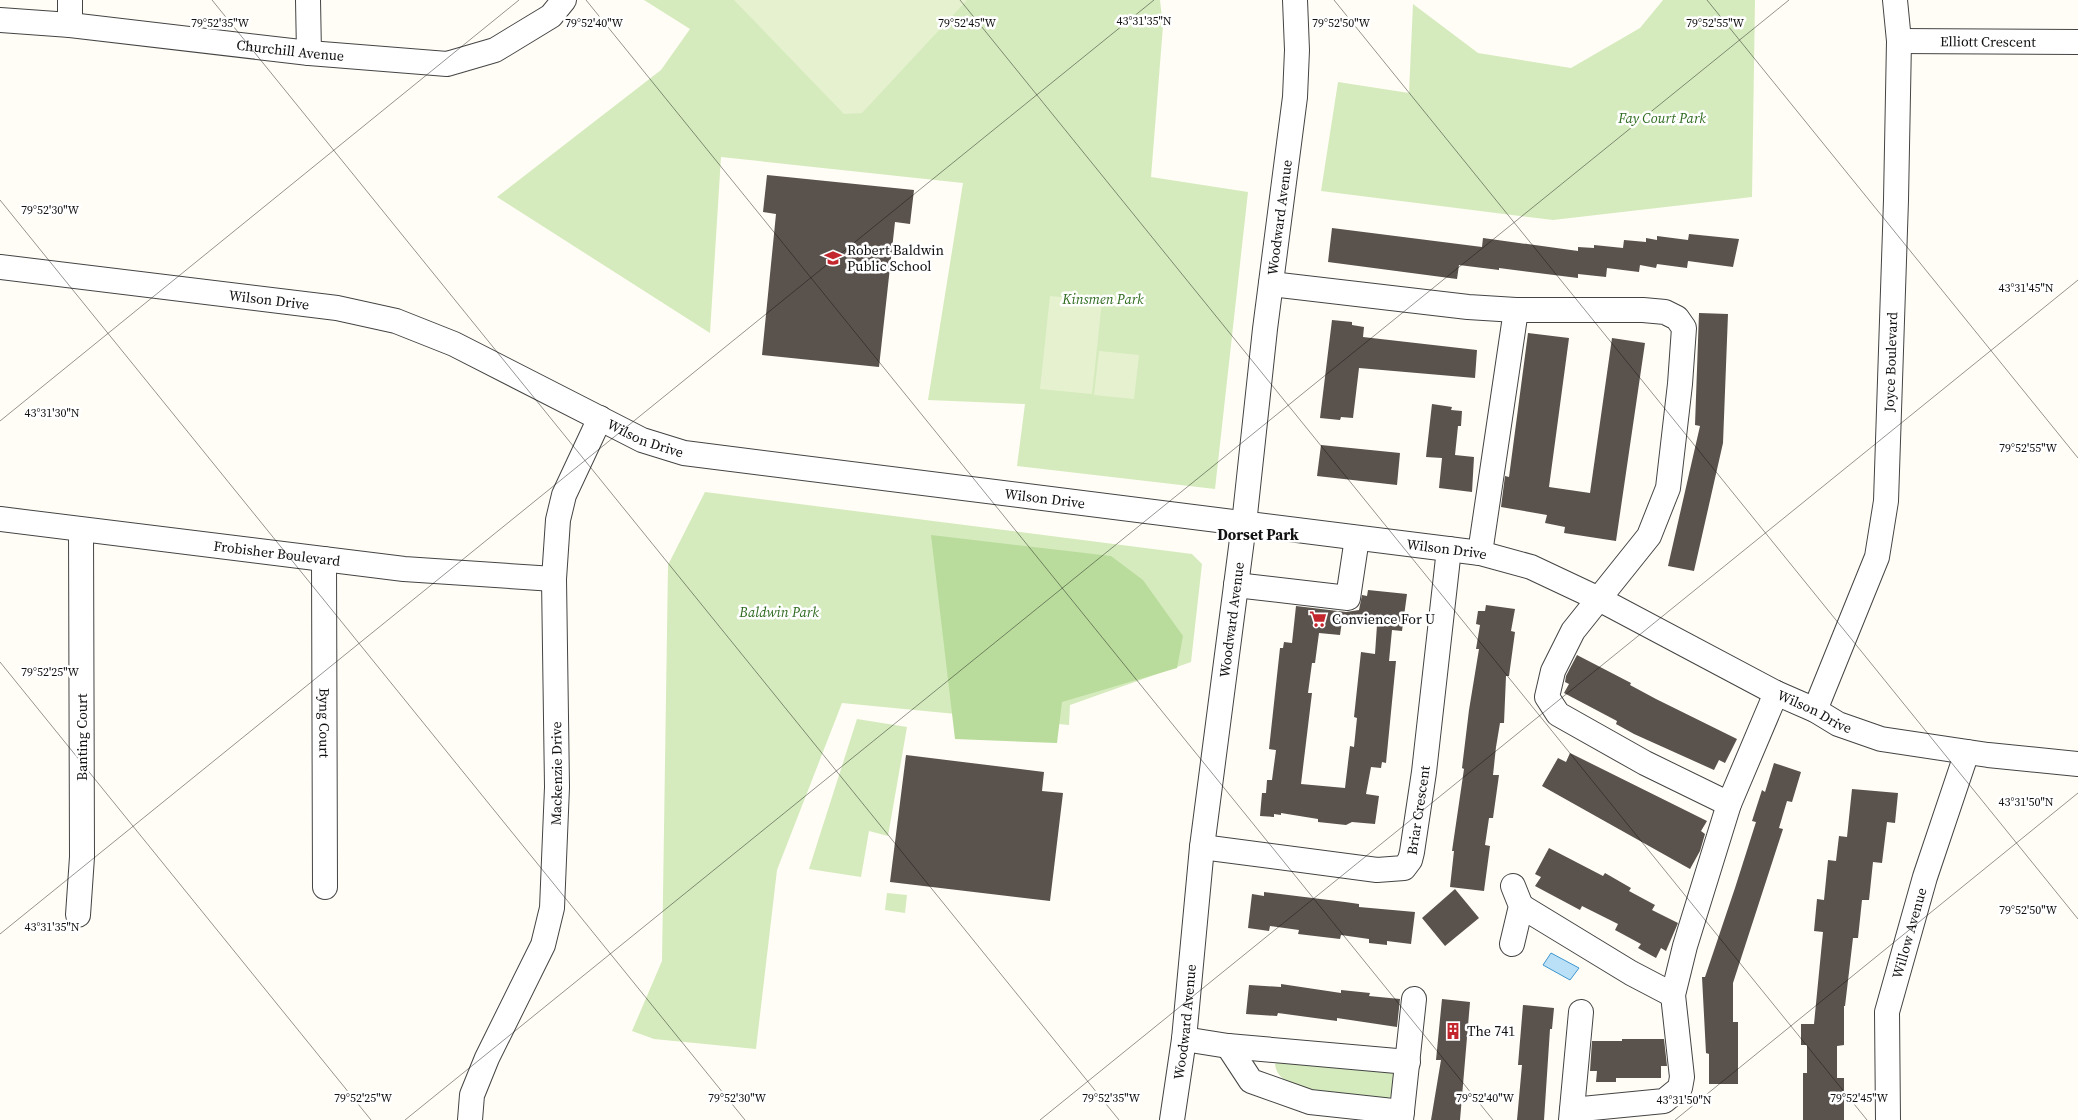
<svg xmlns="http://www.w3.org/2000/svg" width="2078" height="1120" font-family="'Source Serif 4',serif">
  <rect width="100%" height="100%" fill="#fffdf5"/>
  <!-- green -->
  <path fill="#d5ebbd" d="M644 0H1160L1163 26 1151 177 1248 192 1215 489 1017 466 1025 404 928 400 963 183 721 157 710 333 497 197 661 70 690 29Z
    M1663 0H1755L1752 197 1553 220 1321 191 1338 82 1409 93 1413 4 1478 53 1571 68 1640 28Z
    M705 492 1192 554 1202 564 1191 662 1070 705 1069 725 842 703 777 870 756 1049 654 1039 632 1031 662 961 668 565Z
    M857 719 907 727 888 836 869 831 861 877 809 869Z
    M887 893 907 895 905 913 885 910Z
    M1279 1061 1389 1071 1397 1077 1392 1096 1386 1099C1363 1098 1277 1097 1275 1064Z"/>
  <!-- forest -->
  <path fill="#b9dc9c" d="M931 535 1111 556 1143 580 1183 636 1177 668 1062 702 1057 743 955 739Z"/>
  <!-- pitch -->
  <path fill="#e6f2cf" d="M734 0H967L862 113 844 114Z
    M1050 296 1102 301 1092 394 1040 389Z
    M1099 351 1139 355 1134 399 1094 395Z"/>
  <!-- water -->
  <path fill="#b9e0f7" stroke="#3f96cf" d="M1551 953 1579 968 1570 980 1543 965Z"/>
  <!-- building -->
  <path fill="#5a524d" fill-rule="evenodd" d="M767 175 914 190 910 224 895 222 879 367 762 355 776 214 763 212Z
    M1332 228 1482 247 1483 238 1578 251V247L1594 248V245L1623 248 1624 240 1646 242V238L1657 240V236L1688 240 1689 234 1739 239 1733 267 1688 261 1687 268 1657 264 1656 268 1640 265 1639 272 1607 268 1606 277 1578 274V278L1499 268V270L1459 265 1457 279 1328 262Z
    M1699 313 1728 314 1723 443 1694 571 1668 566 1700 426 1695 425Z
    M1332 320 1352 322V325L1364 327 1363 337 1477 350 1475 378 1359 368 1353 418 1341 417 1340 420 1320 418Z
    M1528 333 1569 338 1549 487 1590 493 1612 338 1645 343 1616 541 1564 533 1565 527 1545 523 1547 515 1501 507 1505 476 1509 477Z
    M1432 404 1452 407 1451 410 1462 411 1461 426H1458L1455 455 1474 457 1472 492 1439 488 1442 458 1426 457Z
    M1321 445 1400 453 1397 485 1317 476Z
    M1368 590 1407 594 1402 631 1392 630 1389 661H1396L1386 763 1382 762 1381 768 1371 767 1366 794 1379 796 1375 824 1352 822 1346 825 1318 822V819L1281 813V815L1274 814V817L1260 816 1262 793H1266L1267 780H1272L1276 750 1269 749 1280 648H1283L1284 642 1292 643 1296 606 1346 612 1359 610 1362 595 1367 596ZM1342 621 1377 625 1375 654 1361 652 1354 717 1357 718 1354 747 1350 746 1345 788 1301 784 1312 693H1308L1312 663H1315L1319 633 1340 635Z
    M1486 605 1515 609 1511 631 1515 632 1509 676H1506L1504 723H1500L1496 747 1493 775H1499L1493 818H1489L1485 845 1490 846 1484 891 1450 887 1454 851H1452L1464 769 1462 768 1469 710 1479 649H1476L1480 625 1476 624 1478 611H1485Z
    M1577 655 1631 683 1630 685 1656 699 1737 739 1725 763 1719 760 1714 770 1634 734 1616 724 1617 721 1564 693 1569 684 1565 682 1566 676Z
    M1570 753 1707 821 1701 831 1705 834 1700 851 1690 869 1542 786 1558 758 1566 762Z
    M906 755 1044 772 1042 791 1063 793 1050 901 890 882Z
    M1774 763 1801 772 1792 802 1787 801 1779 828 1783 829 1733 983V1022H1738V1084H1709V1054L1706 1053 1702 977H1705L1735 888 1756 822 1752 821 1762 790 1765 792Z
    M1852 789 1898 793 1895 823 1887 822 1882 863 1873 862 1869 900H1862L1858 938H1853L1845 1006H1844V1045L1837 1046V1078H1844V1120H1803V1073H1807V1045H1801V1024H1814L1823 932 1814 931 1817 899 1824 900 1828 860 1836 861 1839 836 1847 837Z
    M1549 848 1603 876 1605 873 1631 888 1629 891 1655 905 1652 910 1678 923 1666 951 1661 948 1656 958 1638 948 1641 944 1615 930 1618 924 1582 906 1580 910 1535 886 1541 877 1535 874Z
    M1455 889 1479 918 1445 946 1422 918Z
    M1264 892 1345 902 1359 904V907L1415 912 1411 944 1387 941V945L1369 943V939L1341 935 1340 939 1298 934 1299 930 1270 926 1269 931 1248 928 1252 894 1264 896Z
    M1281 984 1341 993V990L1370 993 1369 996 1400 999 1397 1027 1337 1018V1021L1278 1013 1277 1016 1246 1014 1249 985 1281 987Z
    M1442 999 1470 1002 1460 1120H1431L1441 1060H1436Z
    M1523 1005 1554 1008 1552 1029H1550L1544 1120H1517L1522 1065H1518Z
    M1622 1039H1664L1667 1066H1661V1078H1616V1082H1596L1597 1071H1590L1592 1041H1622Z"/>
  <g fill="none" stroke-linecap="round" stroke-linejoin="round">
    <!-- minor casing -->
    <g stroke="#444" stroke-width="26">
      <g id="minor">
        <path d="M70 0V25"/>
        <path d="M308 0 309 53"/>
        <path id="s1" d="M0 20 70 25 309 53 447 64 495 50 551 16 564 0"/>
        <path id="s2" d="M1899 41 2078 42"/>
        <path id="s3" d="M0 267 337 308 396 321 454 344 642 440 684 453 1480 553 1531 567 1599 599 1776 693 1815 710 1838 724 1881 739 1988 755 2078 764"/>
        <path d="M1271 284 1468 307 1516 310H1643L1665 312 1677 318 1684 328 1680 384 1668 488 1649 536 1573 631 1553 671 1547 697 1558 714 1645 763 1729 804"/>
        <path id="s4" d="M0 519 404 569 554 579"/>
        <path d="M1480 553 1516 310"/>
        <path id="s5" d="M324 559 325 887"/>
        <path d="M1236 585 1348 598 1357 538"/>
        <path id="s6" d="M1815 710 1877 557 1886 501 1896 200 1899 41 1895 0"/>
        <path id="s7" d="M1202 847 1377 870 1404 868 1410 860 1412 852 1424 772 1449 549"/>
        <path d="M1521 906 1631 973 1673 995"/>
        <path d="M78 915 82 857 81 530"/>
        <path d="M1512 944 1521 906 1513 886"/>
        <path d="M1184 1039 1228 1046 1408 1062"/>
        <path d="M1228 1046 1251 1081 1310 1102 1402 1112"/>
        <path d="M1572 1110 1664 1101 1680 1088 1682 1077 1673 995 1685 946 1729 804 1776 693"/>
        <path id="s8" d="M470 1120 472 1095 487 1058 543 945 552 908 557 787 554 579 558 520 564 495 600 418"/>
        <path id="s9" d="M1172 1120 1184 1039 1202 847 1244 524 1265 329 1295 97 1297 50 1295 0"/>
        <path d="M1401 1120 1414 999"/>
        <path d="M1571 1120 1581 1012"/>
        <path id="s10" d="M1888 1120 1887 1012 1925 877 1967 752"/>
      </g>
    </g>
    <!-- minor -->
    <use href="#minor" stroke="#fff" stroke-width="24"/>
  </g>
  <!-- ticks -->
  <path fill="none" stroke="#111" stroke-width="1" stroke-opacity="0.45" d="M212 0 1119 1120M586 0 1493 1120M960 0 1867 1120M1334 0 2078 919M1707 0 2078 458M0 200 745 1120M0 421 519 0M0 662 371 1120M0 934 1154 0M405 1120 1789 0M1040 1120 2078 280M1675 1120 2078 793"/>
  <!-- icons -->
  <defs>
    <g id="school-bare" transform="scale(1.35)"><path d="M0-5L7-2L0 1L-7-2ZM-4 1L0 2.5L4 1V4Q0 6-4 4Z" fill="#c4262e" stroke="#fff" stroke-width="2.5" paint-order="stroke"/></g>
    <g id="supermarket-bare" transform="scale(1.35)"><path d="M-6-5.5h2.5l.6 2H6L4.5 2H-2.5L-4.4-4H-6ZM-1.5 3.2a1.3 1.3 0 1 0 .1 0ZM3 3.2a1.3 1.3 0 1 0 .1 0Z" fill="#c4262e" stroke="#fff" stroke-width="2.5" paint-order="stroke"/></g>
    <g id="building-bare" transform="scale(1.35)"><path d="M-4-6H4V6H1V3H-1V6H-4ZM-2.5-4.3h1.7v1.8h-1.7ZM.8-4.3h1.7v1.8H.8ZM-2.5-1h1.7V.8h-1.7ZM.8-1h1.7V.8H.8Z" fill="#c4262e" stroke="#fff" stroke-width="2.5" paint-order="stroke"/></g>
  </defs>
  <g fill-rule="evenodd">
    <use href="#school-bare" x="833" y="258"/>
    <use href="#supermarket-bare" x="1318" y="619"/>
    <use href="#building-bare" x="1453" y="1031"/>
  </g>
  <g text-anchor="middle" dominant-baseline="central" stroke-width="5" stroke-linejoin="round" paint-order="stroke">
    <!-- street labels -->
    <g font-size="14" fill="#111" stroke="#fff">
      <text stroke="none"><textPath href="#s2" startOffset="89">Elliott Crescent</textPath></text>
      <text stroke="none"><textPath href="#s1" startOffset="292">Churchill Avenue</textPath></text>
      <text stroke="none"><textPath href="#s9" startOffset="909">Woodward Avenue</textPath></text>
      <text stroke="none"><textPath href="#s3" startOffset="271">Wilson Drive</textPath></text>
      <text stroke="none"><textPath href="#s6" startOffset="361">Joyce Boulevard</textPath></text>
      <text stroke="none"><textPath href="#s3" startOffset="676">Wilson Drive</textPath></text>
      <text stroke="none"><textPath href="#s3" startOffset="1081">Wilson Drive</textPath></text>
      <text stroke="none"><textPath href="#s3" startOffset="1486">Wilson Drive</textPath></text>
      <text stroke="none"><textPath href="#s4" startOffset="279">Frobisher Boulevard</textPath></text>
      <text stroke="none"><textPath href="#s9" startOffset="504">Woodward Avenue</textPath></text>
      <text stroke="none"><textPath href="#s3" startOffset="1891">Wilson Drive</textPath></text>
      <text stroke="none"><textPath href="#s5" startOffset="164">Byng Court</textPath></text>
      <text transform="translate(82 737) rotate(-90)">Banting Court</text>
      <text stroke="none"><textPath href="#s8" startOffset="364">Mackenzie Drive</textPath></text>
      <text stroke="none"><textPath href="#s7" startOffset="264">Briar Crescent</textPath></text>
      <text stroke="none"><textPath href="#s10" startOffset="190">Willow Avenue</textPath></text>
      <text stroke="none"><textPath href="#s9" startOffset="99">Woodward Avenue</textPath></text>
    </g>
    <!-- park labels -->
    <g font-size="14" font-style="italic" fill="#2f6b1f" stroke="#fff">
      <text x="1662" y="118">Fay Court Park</text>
      <text x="1103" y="299">Kinsmen Park</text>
      <text x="779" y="612">Baldwin Park</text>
    </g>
    <!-- poi labels -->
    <g font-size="14" fill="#111" stroke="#fff" text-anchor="start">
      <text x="847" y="250">Robert Baldwin<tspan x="847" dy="16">Public School</tspan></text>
      <text x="1332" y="619">Convience For U</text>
      <text x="1467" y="1031">The 741</text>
    </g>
    <!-- neighbourhood labels -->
    <g font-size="15" font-weight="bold" fill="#111" stroke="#fff">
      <text x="1258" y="534">Dorset Park</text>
    </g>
  </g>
  <g font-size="12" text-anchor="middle" fill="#111" stroke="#fff" stroke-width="5" stroke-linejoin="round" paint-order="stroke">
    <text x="1144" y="25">43°31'35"N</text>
    <text x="220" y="27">79°52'35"W</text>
    <text x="594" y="27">79°52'40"W</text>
    <text x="967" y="27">79°52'45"W</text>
    <text x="1341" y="27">79°52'50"W</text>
    <text x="1715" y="27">79°52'55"W</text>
    <text x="50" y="214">79°52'30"W</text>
    <text x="2026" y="292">43°31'45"N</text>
    <text x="52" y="417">43°31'30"N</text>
    <text x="2028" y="452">79°52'55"W</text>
    <text x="50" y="676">79°52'25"W</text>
    <text x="2026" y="806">43°31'50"N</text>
    <text x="2028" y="914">79°52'50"W</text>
    <text x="52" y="931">43°31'35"N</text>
    <text x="363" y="1102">79°52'25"W</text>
    <text x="737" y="1102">79°52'30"W</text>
    <text x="1111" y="1102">79°52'35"W</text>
    <text x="1485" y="1102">79°52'40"W</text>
    <text x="1859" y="1102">79°52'45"W</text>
    <text x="1684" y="1104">43°31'50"N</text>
  </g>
</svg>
